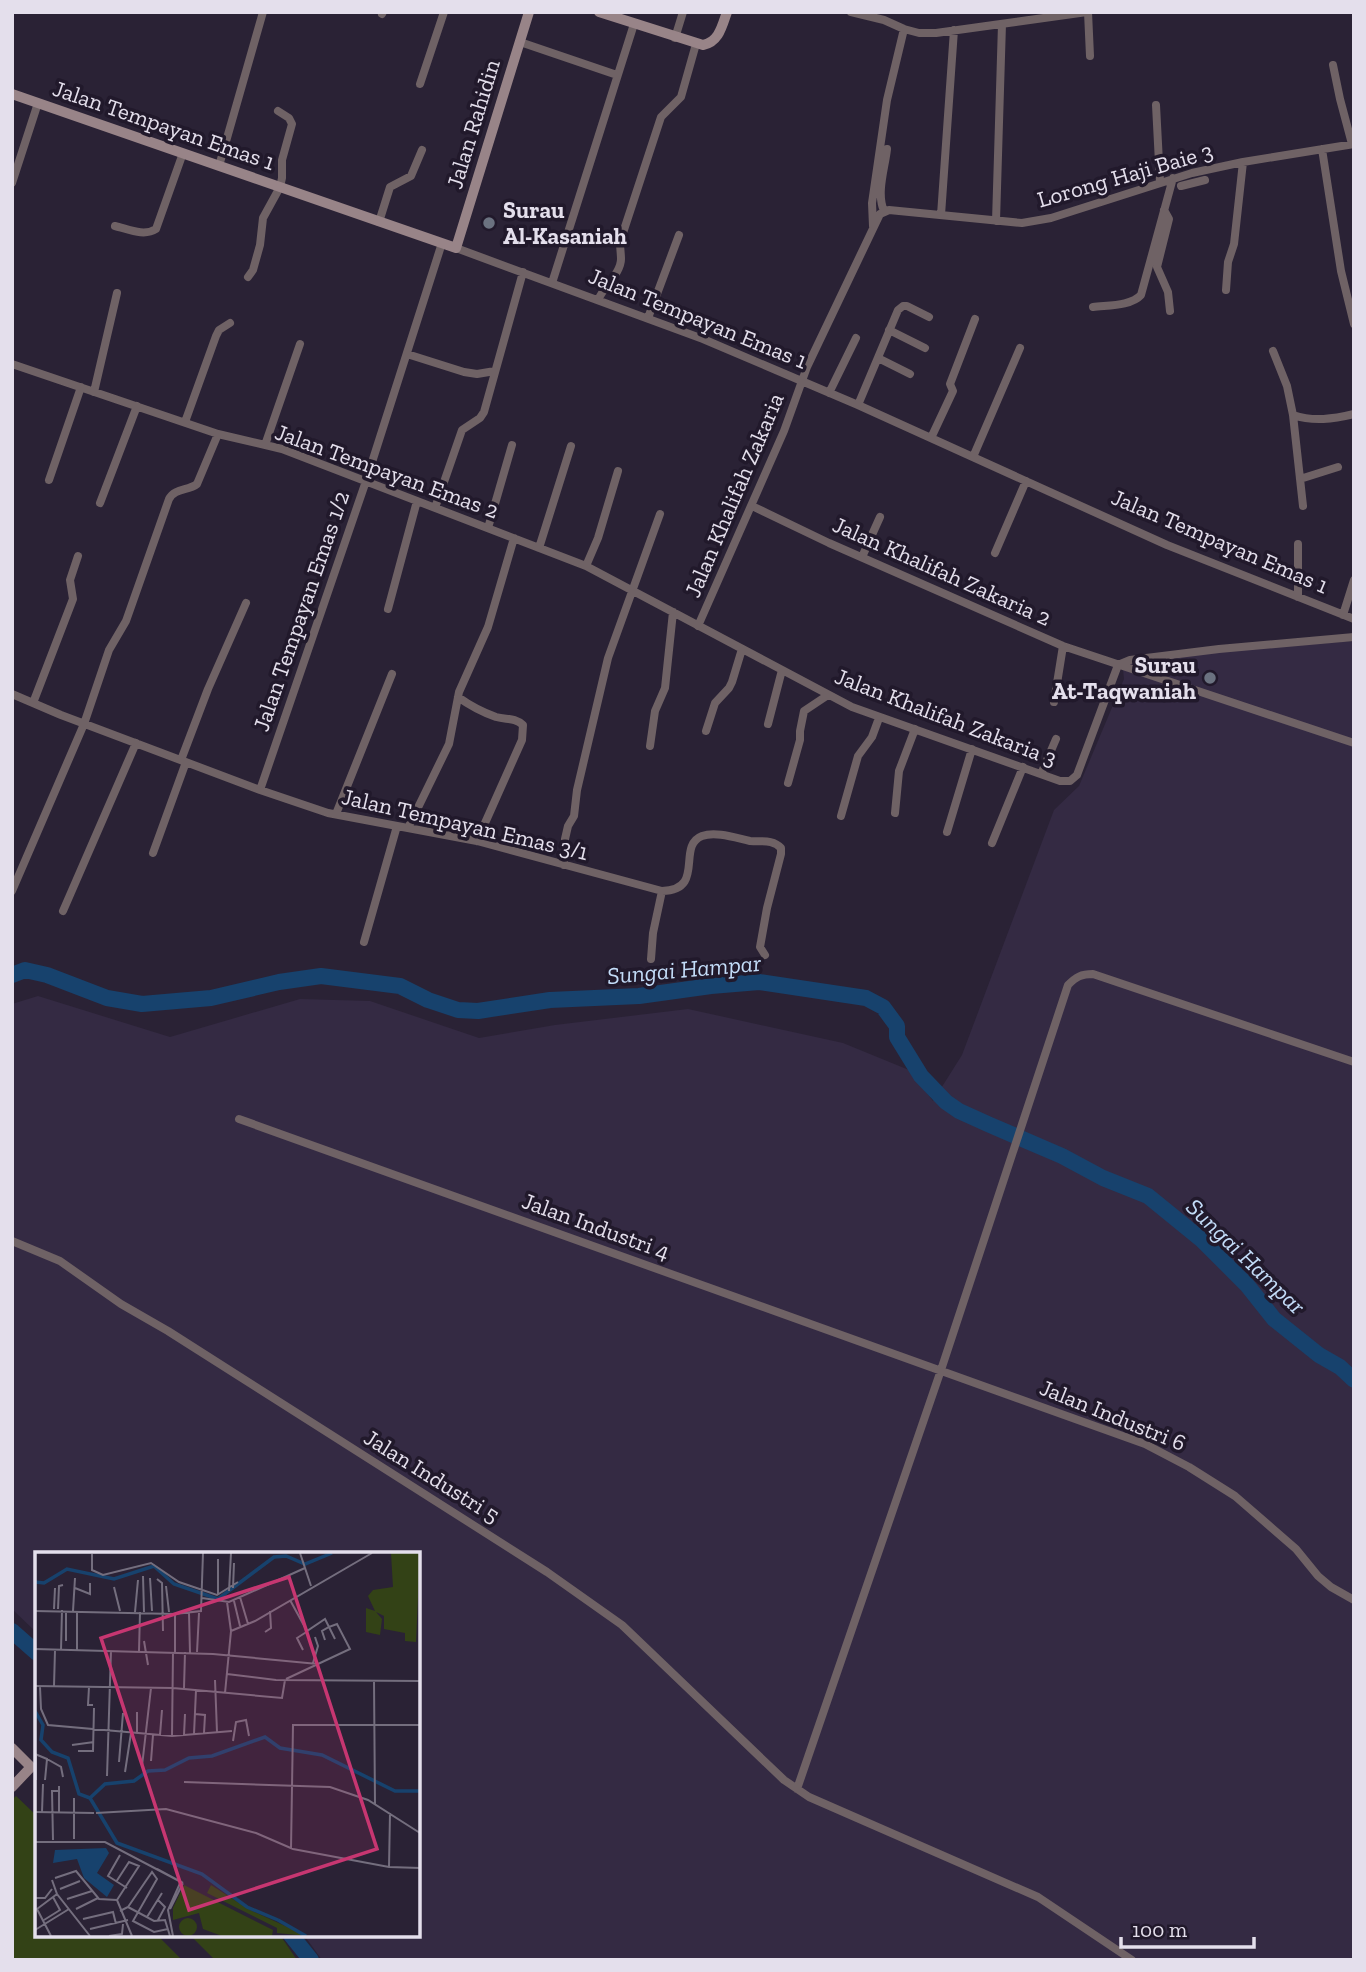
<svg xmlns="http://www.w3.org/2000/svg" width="1366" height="1972" font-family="'Zilla Slab',serif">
  <rect width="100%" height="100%" fill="#2a2235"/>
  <!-- built -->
  <path fill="#342a43" d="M1354 641V1960H322L304 1935H418V1554H37V1633L12 1609V1004L38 996 170 1037 300 999 370 1001 479 1038 555 1025 688 1009 843 1043 909 1070 933 1101 962 1055 1054 810 1079 786 1124 679 1122 659Z"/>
  <!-- green -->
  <path fill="#334216" d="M16 1796 37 1816V1935H157L182 1960H12V1800Z
    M190 1935H280L297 1960H215Z"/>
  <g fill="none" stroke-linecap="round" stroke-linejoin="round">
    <!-- river -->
    <path stroke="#17426d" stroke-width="16" d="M12 975 25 970 47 975 107 998 142 1004 211 998 279 982 321 976 400 986 428 1000 458 1010 478 1011 550 1000 639 996 711 986 759 982 866 998 883 1007 897 1026V1037L921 1076 946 1102 959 1111 990 1125 1062 1156 1103 1178 1148 1196 1202 1240 1247 1285 1274 1319 1319 1355 1340 1367 1354 1380
      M12 1631 37 1653
      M291 1935 311 1960"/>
    <!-- street -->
    <path stroke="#6f6265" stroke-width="8" d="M851 12 884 20 904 29 919 33H936L1087 12
      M1088 12 1090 56
      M382 14 383 12
      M675 38 683 12
      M520 42 617 75
      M1333 65 1340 99 1352 144
      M420 84 444 12
      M1156 105 1160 182
      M1322 149 1341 271 1354 324
      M219 166 263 12
      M12 183 38 103
      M1181 186 1205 180
      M1164 210 1169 219 1157 267 1168 292 1170 311
      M884 211C876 193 885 168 887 149
      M941 215 954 30
      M996 221 1002 24
      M379 222 390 187 411 176 422 150
      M115 226C128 229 144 237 156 229L183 153
      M873 226 872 203 887 100 904 29
      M456 248 703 339 858 405 1167 545 1354 619
      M248 277 253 270 260 245 263 218 280 187 282 178V160L292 124 289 118 278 111
      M552 283 634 24
      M1226 290 1228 262 1234 244 1243 162
      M598 300C604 286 621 273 621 259 621 254 620 248 620 242L661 117 681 97 696 44
      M1093 307C1108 305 1131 306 1141 295L1173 178
      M648 318 679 235
      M889 330 925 348
      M1273 351 1287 386 1293 415
      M407 354 464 372 477 374 495 371
      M878 358 910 374
      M12 364 218 434 282 449 586 566 852 707 1060 781H1070L1077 775 1118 665
      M94 392 117 293
      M829 393 856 338
      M858 405 898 310 903 306H907L929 317
      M185 422 216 336 219 330 230 323
      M931 438 953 391 950 384 975 319
      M265 445 300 344
      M973 457 1020 348
      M1300 479 1338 467
      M49 480 81 387
      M100 503 137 406
      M752 506 829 543 1063 646 1354 743
      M1303 506 1293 415C1314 422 1333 419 1354 414
      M435 508 462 430 480 418 484 412 523 272
      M488 528 512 445
      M1298 544V597
      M539 548 571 446
      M995 553 1026 481
      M862 557 880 517
      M586 566 598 538 618 471
      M388 609 417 501
      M1343 615 1354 580
      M698 626 784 431 807 367 880 214 889 210 1022 223 1051 218 1192 173 1243 162 1354 144
      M1118 665 1130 660 1219 649 1354 637
      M12 694 61 715 260 790 328 813 477 841 662 891C706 890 676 846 702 836 716 831 736 838 750 841 761 842 773 839 781 848V854L767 908 760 947 765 955
      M458 697C469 705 482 712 496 717 507 720 514 717 523 725L522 740 477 841
      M1054 702 1063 646
      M33 703 73 599 70 580 78 556
      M768 724 782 670
      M706 731 715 703 729 688 732 682 742 649
      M650 746 655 711 665 688 673 612
      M181 760 208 689 246 603
      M1041 774 1056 739
      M788 783 800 740V731L804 711 828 695
      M260 790 366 481 442 243
      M895 813 899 771 915 729
      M336 814 392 674
      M841 816 858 756 872 737 879 718
      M408 828 449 744 459 692 488 627 514 538
      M947 832 972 749
      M992 843 1023 767
      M153 853 186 762
      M564 865 565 839 568 826 574 816 577 790 608 658 660 514
      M12 891 84 724 109 650 126 621 169 499C175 488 188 491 197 484L218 434
      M63 911 136 743
      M364 942 397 826
      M651 959 653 933 662 891
      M239 1119 1145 1444 1189 1467 1235 1496 1296 1549 1318 1576 1331 1587 1354 1600
      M12 1241 60 1261 121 1304 168 1331 547 1572 622 1625 784 1780 809 1797 1038 1897 1132 1960
      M797 1789 941 1370 1068 985C1076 977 1081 974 1093 974L1354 1062"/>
    <!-- secondary -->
    <path stroke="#988488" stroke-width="10" d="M599 12 703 45C719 42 722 26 727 12
      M12 94 456 248 529 12
      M12 1748 31 1767 12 1787"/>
  </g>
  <!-- markers -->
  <g fill="#6b7280" stroke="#21192b" stroke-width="2.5">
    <circle cx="489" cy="223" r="7"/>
    <circle cx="1210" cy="678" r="7"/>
  </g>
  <g text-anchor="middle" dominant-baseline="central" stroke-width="7" stroke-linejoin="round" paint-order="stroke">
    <!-- street labels -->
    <g font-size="23" fill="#e4dfec" stroke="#21192b">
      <text transform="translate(473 124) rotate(-73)">Jalan Rahidin</text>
      <text transform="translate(164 125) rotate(19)">Jalan Tempayan Emas 1</text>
      <text transform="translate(1125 175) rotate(-16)">Lorong Haji Baie 3</text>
      <text transform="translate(698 318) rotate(22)">Jalan Tempayan Emas 1</text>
      <text transform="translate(387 471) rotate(20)">Jalan Tempayan Emas 2</text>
      <text transform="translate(734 495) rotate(-67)">Jalan Khalifah Zakaria</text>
      <text transform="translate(1220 541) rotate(23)">Jalan Tempayan Emas 1</text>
      <text transform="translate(942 571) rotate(24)">Jalan Khalifah Zakaria 2</text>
      <text transform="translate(301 611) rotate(-71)">Jalan Tempayan Emas 1/2</text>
      <text transform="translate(946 717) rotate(21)">Jalan Khalifah Zakaria 3</text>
      <text transform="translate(465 824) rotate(13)">Jalan Tempayan Emas 3/1</text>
      <text transform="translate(596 1226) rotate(20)">Jalan Industri 4</text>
      <text transform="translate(1113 1415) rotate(22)">Jalan Industri 6</text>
      <text transform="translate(432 1476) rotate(32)">Jalan Industri 5</text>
    </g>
    <!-- poi labels -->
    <g font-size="23" font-weight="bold" fill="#e4dfec" stroke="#21192b" text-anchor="start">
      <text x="503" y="210">Surau<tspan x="503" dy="26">Al-Kasaniah</tspan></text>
      <text x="1196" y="665" text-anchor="end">Surau<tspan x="1196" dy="26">At-Taqwaniah</tspan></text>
    </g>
    <!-- water labels -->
    <g font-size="24" font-style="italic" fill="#c3dcf8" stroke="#21192b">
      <text transform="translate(684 969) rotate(-5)">Sungai Hampar</text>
      <text transform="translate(1246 1256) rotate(44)">Sungai Hampar</text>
    </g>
  </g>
  <!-- overview -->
  <g transform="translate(35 1552)">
    <rect width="385" height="385" fill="#2a2235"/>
    <path d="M356 1H385L381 90 370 89V81L349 77V64L341 60 347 67 345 83 331 80V56L340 59 333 44 338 38 358 35ZM149 333 238 378 237 384H187L168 377 164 361 138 368V356ZM176 333 215 358 272 384 242 381V376L172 341ZM144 375a9 9 0 1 1 18 0a9 9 0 1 1-18 0Z" fill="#334216"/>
    <path d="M71 296 74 301 62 321 79 333 72 345 49 326 42 307 18 311 20 298Z" fill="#17426d"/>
    <path fill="none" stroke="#17426d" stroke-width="3.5" d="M0 30 9 31 32 17 79 27 119 14 139 32 183 47 239 5 251 4 270 12 297 1M0 159 8 173 6 188 17 200 33 206 44 242 55 246 82 291 167 322 212 355 243 368M55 246 70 232 99 229 113 219 130 218 154 206 177 204 230 185 245 196 287 203 360 239H385M243 368 271 384"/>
    <path fill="none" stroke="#746e7e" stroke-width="2" d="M265 1 276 34M57 2V18L68 23 116 11 144 30 182 43 203 30M108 24 109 60M115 26 117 59M122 27 127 31 128 79M131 34 134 60M79 35 85 59M40 36 55 42V31M198 36 199 11M194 39 196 1M183 43V7M205 45 213 72M167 46 194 50 270 16M199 49 205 74M19 57 20 36M23 57 24 34 28 33M0 59 140 62M38 59 40 26M31 60V89M100 60 103 28M154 61 155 101M196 79 220 69 337 1M230 80 236 76 235 59M290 88 287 79 294 75 300 87M109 89 113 113M0 97 178 102 283 112M26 98 27 58M42 98V59M268 98 262 86 273 79M104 99 105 60M140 100V62L166 59 168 1M162 100 164 61M278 111 283 94 280 85M192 122 241 128 385 129M251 127 315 97 302 72 294 75 290 67 272 79 255 48M180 128 182 180M339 129 340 252M0 134 138 136 247 146 250 128M19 134 20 98M5 135 6 157 13 173 137 184 197 179M54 135 53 153H58M149 136 150 100M190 141 196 79 192 50M102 160V182M160 162 170 163 169 181M159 182 161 138M125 183 127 158M149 183 150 162M137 184 138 100M198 189 201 170 211 168 214 184M37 193 59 190M43 199H58L59 156M0 202 12 207 10 228M12 207 26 215 28 225M116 209 118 183M84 210 88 161M107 214 116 136M90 220 96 181M72 224 76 99M1 228V202M149 230 295 235 333 248 385 281M24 234V261M39 246V287M0 260 59 261M7 260 8 232M61 261 131 257 221 281 258 297 354 315 385 316M18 288 17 239H24M0 290H70L148 331M256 297 258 173H385M85 303 73 324 92 336M354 315 355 261M122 317 148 331M20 326 41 319 64 347 82 348M17 328 22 342 55 384M81 330 94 310 104 314 82 348M25 337 45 329M0 346H10L17 337M32 347 57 339M82 348 97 384M123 348 130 355 123 368M93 355 119 369 130 368 135 384M41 357 63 346M135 357 148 331M85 359 93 355 117 320 122 327 98 369 119 380 133 377M112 365 127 341M48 367 78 360 81 372M9 368 25 358 18 345M55 377 93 368M0 378 34 357M16 384 2 357 22 342M74 384 87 382 88 372M138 384 133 358 146 329"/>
    <path fill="#c73671" fill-opacity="0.15" stroke="#c73671" stroke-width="3.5" d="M254 25 342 297 154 358 66 86Z"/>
    <rect width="385" height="385" fill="none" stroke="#e4dfec" stroke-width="3.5"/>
  </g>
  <!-- border -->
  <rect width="1366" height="1972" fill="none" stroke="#e4dfec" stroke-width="28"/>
  <!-- scale -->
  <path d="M1121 1937v10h133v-10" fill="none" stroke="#e4dfec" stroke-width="3.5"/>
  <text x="1132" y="1937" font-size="21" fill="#e4dfec" stroke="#21192b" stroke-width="5" paint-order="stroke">100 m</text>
</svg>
